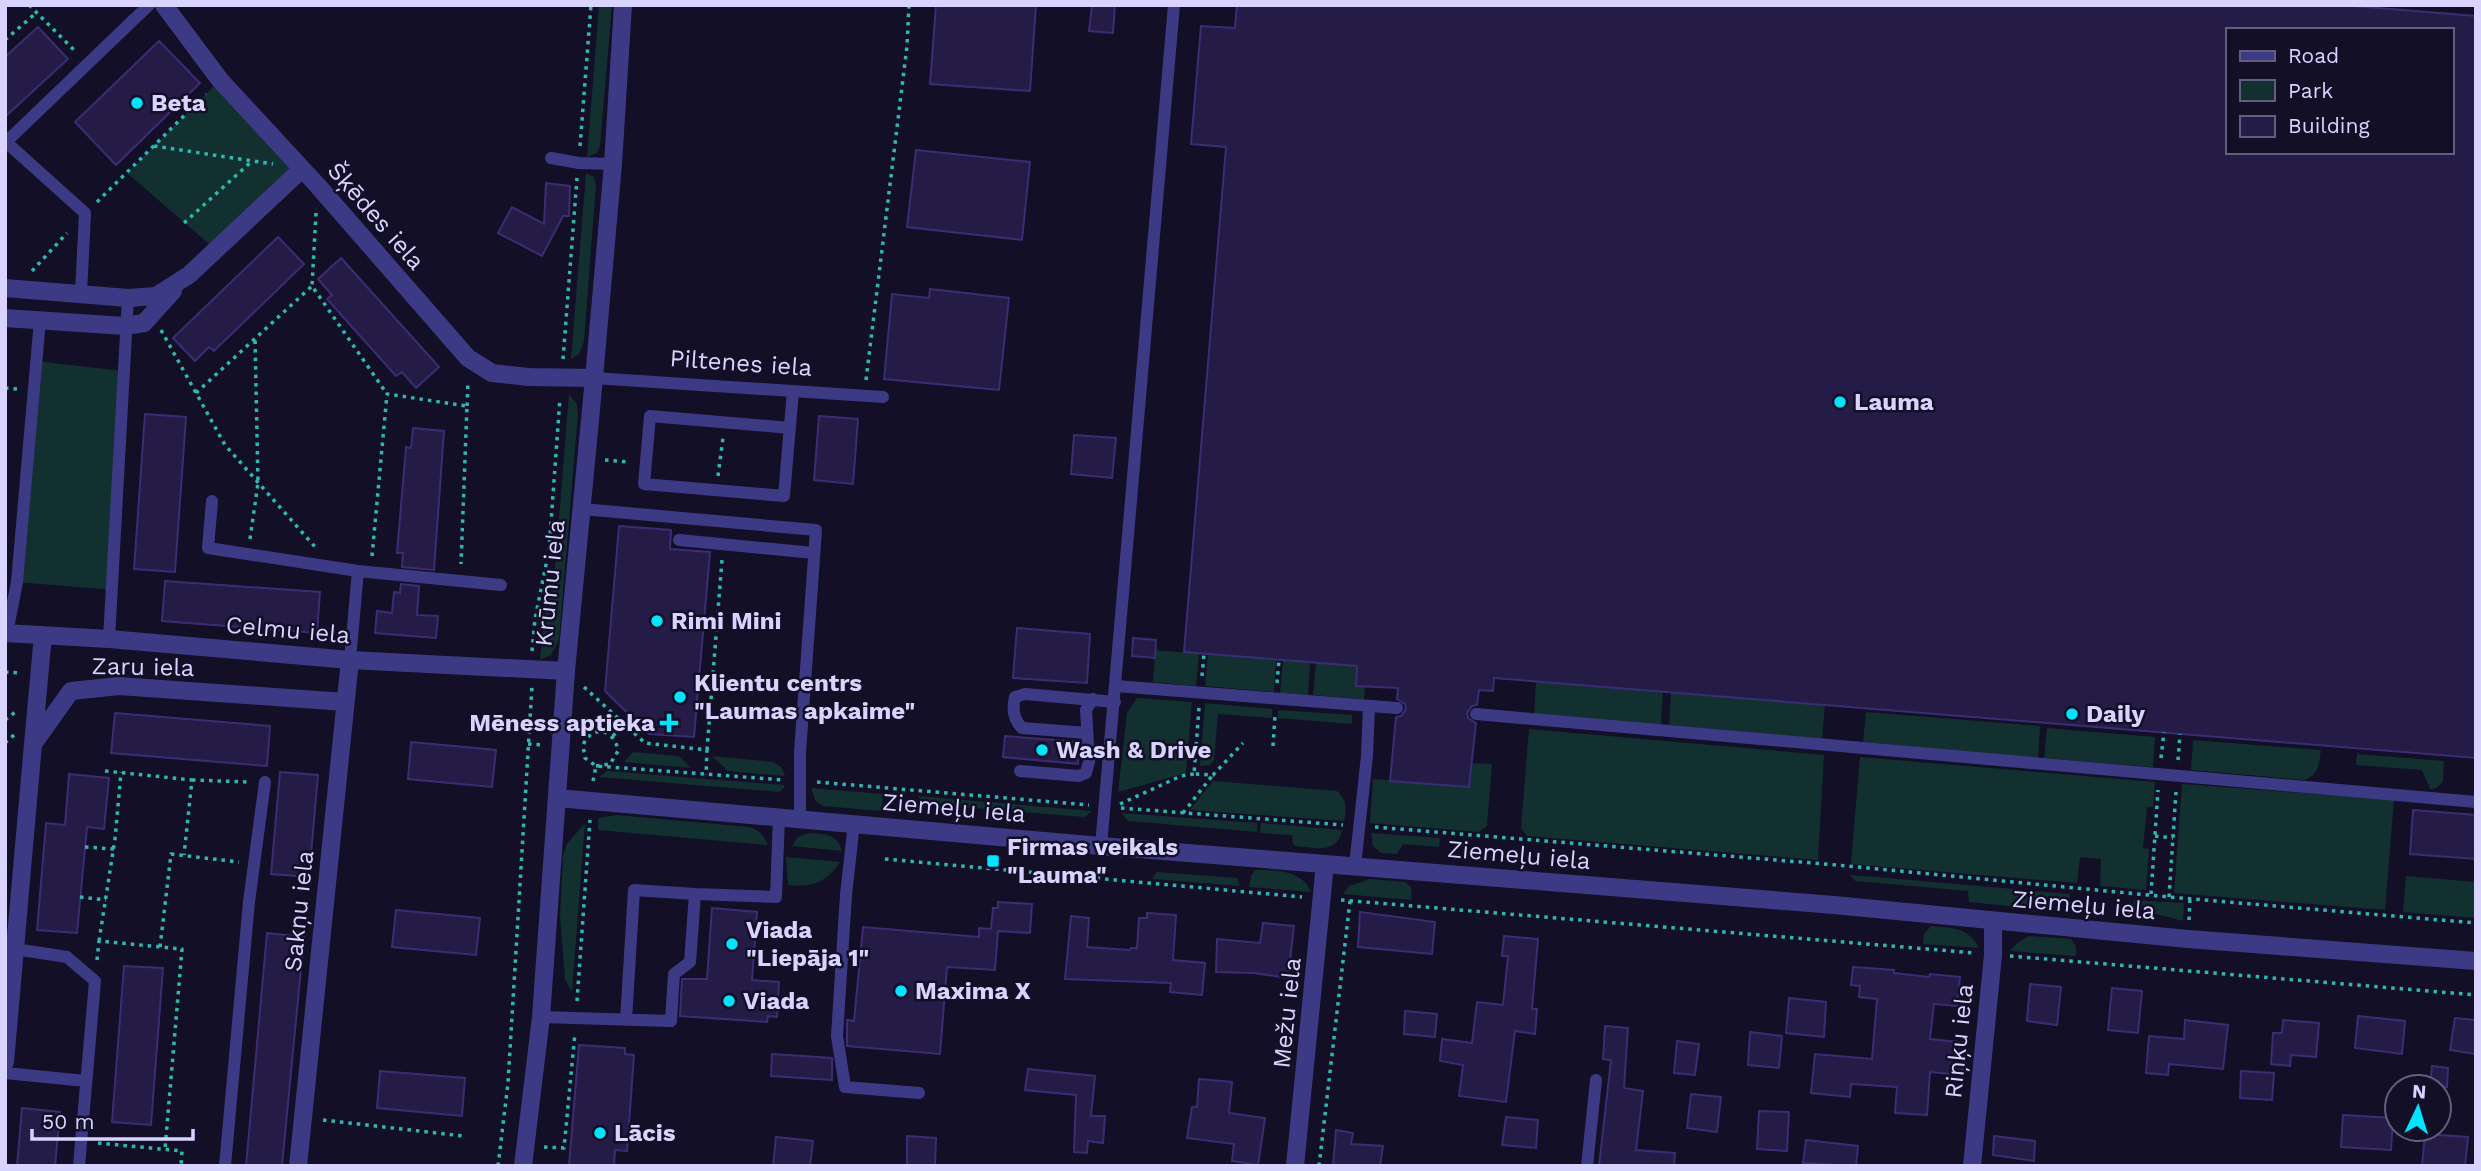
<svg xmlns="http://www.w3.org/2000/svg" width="2481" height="1171" font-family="'Work Sans',sans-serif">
  <rect width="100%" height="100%" fill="#130f26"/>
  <!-- green -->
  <path fill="#12302f" d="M599 5H612L600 146 597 153 587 157Z
    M220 80 302 169 216 250 127 173Z
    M586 173 594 177 596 185 584 341 580 353 571 359Z
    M36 361 123 371 113 590 17 582Z
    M569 394 577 404 578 414 559 640 551 655 540 660 545 614 554 580Z
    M1155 650 1199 654 1196 686 1153 682Z
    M1208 654 1276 660 1274 692 1205 686Z
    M1283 660 1310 663 1308 695 1280 693Z
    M1316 663 1357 666 1365 686 1364 699 1313 695Z
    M1536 681 1663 691 1661 725 1534 715Z
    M1671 692 1825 705 1822 739 1669 725Z
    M1137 698 1192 702 1186 773 1118 792 1127 713Z
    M1205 703 1272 709V718L1218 714 1214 760 1210 765 1200 766Z
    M1278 710 1352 715V724L1278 718Z
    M1866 712 2040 726 2038 758 1863 742Z
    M2047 728 2155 737 2153 767 2044 758Z
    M1529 729 1824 755 1818 860 1527 836 1521 828Z
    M2193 740 2321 750C2319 764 2319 774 2305 780L2191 770Z
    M633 752 679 756 691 768 624 762Z
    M2357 754 2444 761 2443 782 2436 788 2430 789 2422 770 2356 765Z
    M712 756 773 762 781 767 785 776 728 771Z
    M1860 757 2155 782 2153 807H2147L2143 848 2149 849 2146 890 2100 886 2101 859 2080 857 2077 883 1851 864Z
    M1472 763 1492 764 1487 826 1479 832 1370 823 1373 779 1469 787Z
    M607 771 784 785V788L779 792 599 777Z
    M1213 781 1337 791C1347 801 1347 808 1344 821L1190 810Z
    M2182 784 2394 800 2385 910 2174 893Z
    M811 788 883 794 882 811 823 806 816 802Z
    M918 796 1092 811 1085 817 923 804Z
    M1121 813 1257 823V832L1128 821Z
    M617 815 748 827C759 829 764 835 768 845L598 830V818Z
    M585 823 572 992 565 979 560 917 563 855 567 844Z
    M1261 823 1342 830C1338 854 1315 848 1296 846L1293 844 1292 835 1260 833Z
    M809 833C825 834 837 833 842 851L792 846 798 837Z
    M1371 833 1440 838 1439 847 1403 844 1397 854 1381 853 1373 846Z
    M786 857 840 862C828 882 810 888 788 885Z
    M1255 870C1276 870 1302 870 1311 892L1249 887 1251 876Z
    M1157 872 1237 878 1240 886 1152 879Z
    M1850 875 1876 877 2070 894 2069 902 2018 907 1969 902 1968 891 1855 881Z
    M2406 876 2476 882V918L2403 912Z
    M1370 879 1405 882C1413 887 1412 892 1411 900L1343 894 1349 886Z
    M2134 900 2184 903 2183 921 2133 908Z
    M1931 926C1951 928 1969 927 1979 948L1923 944 1924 934Z
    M2029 936 2071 939 2076 946V956L2010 951 2017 943Z"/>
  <!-- building -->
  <path fill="#241b47" stroke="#3b2d73" stroke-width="2" fill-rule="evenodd" d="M936 5H1036L1030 91 930 84Z
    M1092 5H1115L1113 33 1089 31Z
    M1237 5H2341L2476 16V758L1494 678 1493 691 1479 690 1477 705 1472 706 1467 713 1468 718 1476 723 1469 787 1390 781 1396 717 1401 716 1406 709 1405 704 1397 699 1398 688 1356 686 1357 666 1184 652 1226 147 1191 144 1201 26 1235 28ZM2227 30H2451V152H2227Z
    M38 27 68 59 5 117V57Z
    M159 41 200 83 116 165 75 122Z
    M916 150 1030 162 1022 240 907 227Z
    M546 183 570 186 569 216H563L542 256 498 233 512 207 544 224Z
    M278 237 304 264 214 351 209 347 195 361 173 338Z
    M341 258 439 367 416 388 402 372 396 376 327 299 332 295 318 279Z
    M930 289 1009 298 999 390 884 379 892 294 929 298Z
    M145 414 186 417 175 572 134 569Z
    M819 416 858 419 853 484 814 480Z
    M413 428 444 431 434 570 402 567 403 553H397L406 447 411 448Z
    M1074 435 1116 438 1112 478 1071 474Z
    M619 526 671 530 670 549 710 552 694 737 649 734 605 691Z
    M165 581 320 592 317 633 162 621Z
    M401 584 419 586 417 615 438 616 436 638 375 633 377 611 392 613 394 592 400 593Z
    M1017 628 1090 634 1087 683 1013 678Z
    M1133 638 1156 640 1155 658 1132 656Z
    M115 713 270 726 267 766 111 753Z
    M1005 736 1079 742 1078 764 1003 757Z
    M411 742 496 750 492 787 408 779Z
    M280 772 318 775 309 877 271 874Z
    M69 774 109 778 104 829 87 827 77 933 37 930 46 823 65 825Z
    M2413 810 2476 815V859L2410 854Z
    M998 902 1032 904 1030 933 998 931 995 970 947 967 940 1054 847 1046V1020L854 1021 863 927 979 937V928L991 929 993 908H998Z
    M712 908 757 912 752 980 779 982 777 1017 768 1016 767 1022 680 1016 682 979H707Z
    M396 910 480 918 476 955 392 947Z
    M1360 912 1435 922 1432 954 1358 947Z
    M1147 913 1176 915 1173 960 1205 963 1202 995 1170 992 1171 983 1065 979 1071 916 1089 918 1087 947 1130 950 1131 948H1137L1139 918H1147Z
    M1263 923 1294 926 1288 978 1254 973 1216 972 1217 939 1260 943Z
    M267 933 304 937 282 1166H246Z
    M1504 936 1538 939 1532 1009H1537L1535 1034 1515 1031 1506 1102 1459 1096 1463 1065 1440 1061 1442 1039 1472 1043 1477 1002 1503 1005 1508 956H1502Z
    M124 966 163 968 151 1125 112 1122Z
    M1853 967 1894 970V973L1929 977 1930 974 1960 977 1957 1006 1934 1004 1930 1039 1967 1043 1962 1075 1930 1072 1927 1115 1895 1113 1897 1087 1851 1084 1850 1097 1811 1093 1815 1054 1872 1059 1877 999 1859 997 1860 986 1851 985Z
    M2030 984 2061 987 2057 1025 2027 1021Z
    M2112 988 2142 991 2138 1033 2108 1030Z
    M1789 998 1826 1002 1824 1037 1786 1033Z
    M1405 1011 1437 1014 1435 1037 1404 1034Z
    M2358 1016 2405 1021 2402 1054 2355 1048Z
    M2455 1018 2476 1020V1054L2450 1050Z
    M2185 1020 2228 1025 2223 1069 2169 1064 2168 1075 2146 1073 2149 1036 2184 1039Z
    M2283 1020 2319 1023 2316 1057 2291 1055 2290 1066 2271 1064 2273 1033H2282Z
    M1605 1026 1628 1028 1624 1088 1643 1091 1636 1150 1675 1153 1674 1166H1599L1611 1060 1603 1059Z
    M1750 1032 1782 1036 1779 1068 1748 1065Z
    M1677 1041 1699 1044 1695 1075 1674 1073Z
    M579 1045 625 1048V1054L634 1055 627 1151 615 1150 614 1166H569Z
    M772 1054 832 1058V1080L771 1076Z
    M2432 1066 2448 1068 2447 1087H2430Z
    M1028 1069 1095 1076 1091 1116H1105L1103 1143 1088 1141 1087 1153 1074 1152 1076 1095 1025 1090Z
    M380 1071 465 1078 462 1116 377 1108Z
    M2241 1071 2274 1073 2272 1100 2240 1098Z
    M1199 1079 1232 1082 1229 1113 1265 1118 1258 1165 1232 1161 1234 1144 1187 1138 1192 1107H1197Z
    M1691 1094 1721 1097 1717 1132 1687 1128Z
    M22 1108 60 1112 55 1166H17Z
    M1759 1111 1789 1112 1787 1151 1757 1149Z
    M2343 1115 2393 1118 2391 1150 2341 1147Z
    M1506 1117 1538 1120 1536 1148 1502 1145Z
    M1336 1130 1353 1133 1351 1144 1383 1146 1380 1166H1333Z
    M2425 1134 2468 1137 2465 1166H2422Z
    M907 1136 936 1138 935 1166H907Z
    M1994 1136 2035 1141 2034 1161 1993 1155Z
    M776 1137 813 1141 810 1166H773Z
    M1806 1140 1858 1146 1856 1166 1803 1163Z"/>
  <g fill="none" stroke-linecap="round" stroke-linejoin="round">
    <!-- path -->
    <path stroke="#2fb8b0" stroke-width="3.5" stroke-dasharray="3.5 5" stroke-linecap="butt" d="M29 5 77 53
      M5 40 36 13
      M154 146 273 164
      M580 146 591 5
      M97 202 206 94
      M316 213 312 286 387 394
      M184 223 252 161
      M32 271 67 233
      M161 330 225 445 316 548
      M563 359 577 178
      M866 380 907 46 909 5
      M5 388 17 389
      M196 393 312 286
      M467 406 468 381
      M605 460 629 462
      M718 476 723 438
      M250 539 258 483 255 338
      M372 556 387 394 467 406 461 564
      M532 651 535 619 549 550 560 398
      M5 672 21 673
      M1202 676 1204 654
      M1277 683 1279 660
      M584 687 645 743 707 750 706 775
      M1199 708 1194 774 1213 775 1243 743
      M5 720 18 710
      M613 736 623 724
      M5 743 14 735
      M528 744 543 745
      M1273 746 1275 715
      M707 750 722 560
      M2161 758 2164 732
      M2178 760 2180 734
      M596 766 610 764 618 751C615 729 592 724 583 745L585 758 596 766 785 780
      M105 771 192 780 184 855
      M192 780 249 782
      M593 781 596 766
      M817 782 1089 805
      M1120 804 1181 776 1194 774
      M1121 808 1343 825
      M1183 813 1212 776
      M1375 827 1837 865 2169 897 2476 923
      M2155 836 2173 838
      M85 847 114 849
      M885 859 1302 897
      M2151 894 2158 790
      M80 897 106 900
      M2169 897 2176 792
      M1341 900 1975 953
      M2189 920 2190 898
      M99 941 115 839 121 772
      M160 947 171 854 239 862
      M2010 956 2476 995
      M97 960 99 941 182 949 165 1149
      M577 1001 590 820
      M323 1120 463 1136
      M98 1143 182 1151 181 1166
      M544 1147 564 1148 575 1033
      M498 1166 508 1083 532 686
      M1319 1166 1350 901"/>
    <!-- service -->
    <path stroke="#3d3a85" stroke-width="12" d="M6 142 85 213 81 293
      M5 143 149 5
      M551 158 579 163 613 164
      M594 378 883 397
      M790 428 650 416 644 484 784 496 793 391
      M212 501 208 548 358 571 501 585
      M582 509 816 530 800 752V818
      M679 540 814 553
      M7 633 17 582 40 320
      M109 639 128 298
      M350 660 358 571
      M1116 686 1397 708
      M1476 714 2476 802
      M1087 733 1022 728C1013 719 1012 709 1015 697L1025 694 1115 702
      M1020 771 1079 776 1086 773 1089 762 1086 710 1093 699
      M854 823 846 895 837 1036 845 1087 919 1093
      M1101 846 1174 5
      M1355 866 1367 756 1369 706
      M15 949 67 957 95 981 79 1166
      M541 1017 671 1021 674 974 690 962 695 894 776 897 779 816
      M626 1020 634 890 695 894
      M5 1073 86 1081
      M225 1166 249 902 265 782
      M1587 1166 1596 1080"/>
    <!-- minor -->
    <path stroke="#3d3a85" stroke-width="18" d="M164 5 220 80 318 186 468 358 492 373 529 377 594 378 613 164 623 5
      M5 288 128 298 156 296 189 275 302 169
      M5 318 125 326 144 323 173 291
      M5 633 109 639 350 660 566 671
      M33 744 43 635
      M5 1062 33 744 71 691 119 686 345 702
      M298 1166 350 660
      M1295 1166 1325 864
      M1972 1166 1993 955V921"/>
    <!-- tertiary -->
    <path stroke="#3d3a85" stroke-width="18" d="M557 798 1101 846 1834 905 2188 939 2476 961
      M523 1166 541 1017 566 671 594 378"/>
  </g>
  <!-- markers -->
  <g fill="#00e5ff" stroke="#130f26" stroke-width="2.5">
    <circle cx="137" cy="103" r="7"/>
    <circle cx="1840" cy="402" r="7"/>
    <circle cx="657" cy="621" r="7"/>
    <circle cx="680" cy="697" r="7"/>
    <circle cx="2072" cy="714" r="7"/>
    <path d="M665.5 712.5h7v7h7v7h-7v7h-7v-7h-7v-7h7z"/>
    <circle cx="1042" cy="750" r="7"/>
    <rect x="986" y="854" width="14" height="14" rx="3.5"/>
    <circle cx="732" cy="944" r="7"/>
    <circle cx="901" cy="991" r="7"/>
    <circle cx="729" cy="1001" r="7"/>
    <circle cx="600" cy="1133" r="7"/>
  </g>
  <g text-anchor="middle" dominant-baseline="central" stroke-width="5" stroke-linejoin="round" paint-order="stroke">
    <!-- poi labels -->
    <g font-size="24" font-weight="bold" fill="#d9d4ff" stroke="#130f26" text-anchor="start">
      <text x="151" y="103">Beta</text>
      <text x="1854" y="402">Lauma</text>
      <text x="671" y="621">Rimi Mini</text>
      <text x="694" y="683">Klientu centrs<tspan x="694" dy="28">"Laumas apkaime"</tspan></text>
      <text x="2086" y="714">Daily</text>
      <text x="655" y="723" text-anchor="end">Mēness aptieka</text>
      <text x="1056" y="750">Wash &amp; Drive</text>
      <text x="1007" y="847">Firmas veikals<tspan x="1007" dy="28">"Lauma"</tspan></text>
      <text x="746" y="930">Viada<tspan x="746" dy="28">"Liepāja 1"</tspan></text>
      <text x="915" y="991">Maxima X</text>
      <text x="743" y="1001">Viada</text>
      <text x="614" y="1133">Lācis</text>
    </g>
    <!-- street labels -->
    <g font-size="24" fill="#d9d4ff" stroke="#130f26">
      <text transform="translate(376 216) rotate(49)">Šķēdes iela</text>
      <text transform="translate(741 363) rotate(4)">Piltenes iela</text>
      <text transform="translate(550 583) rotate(-84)">Krūmu iela</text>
      <text transform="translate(288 630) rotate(5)">Celmu iela</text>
      <text transform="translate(143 667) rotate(1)">Zaru iela</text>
      <text transform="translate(954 808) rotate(5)">Ziemeļu iela</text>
      <text transform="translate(1519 855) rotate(5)">Ziemeļu iela</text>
      <text transform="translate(2084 905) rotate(5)">Ziemeļu iela</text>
      <text transform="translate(299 911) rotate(-84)">Sakņu iela</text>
      <text transform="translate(1287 1013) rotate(-84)">Mežu iela</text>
      <text transform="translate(1959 1041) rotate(-84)">Riņķu iela</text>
    </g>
  </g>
  <!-- border -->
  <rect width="2481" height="1171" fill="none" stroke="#d9d4ff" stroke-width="14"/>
  <!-- legend -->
  <rect x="2226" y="28" width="228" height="126" fill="#130f26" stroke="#625e7d" stroke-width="2"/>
  <rect x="2240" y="51" width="35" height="10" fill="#3d3a85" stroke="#625e7d" stroke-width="2"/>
  <text x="2288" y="63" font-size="21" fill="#d9d4ff">Road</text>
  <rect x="2240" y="80" width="35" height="21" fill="#12302f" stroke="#625e7d" stroke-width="2"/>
  <text x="2288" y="98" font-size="21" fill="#d9d4ff">Park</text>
  <rect x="2240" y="116" width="35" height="21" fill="#241b47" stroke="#625e7d" stroke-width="2"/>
  <text x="2288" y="133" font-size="21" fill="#d9d4ff">Building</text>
  <!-- north arrow -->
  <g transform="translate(2418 1108) rotate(4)"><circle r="33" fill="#130f26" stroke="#625e7d" stroke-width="2"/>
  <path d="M0-5L12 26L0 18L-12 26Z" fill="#00e5ff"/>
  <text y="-10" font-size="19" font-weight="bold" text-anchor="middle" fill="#d9d4ff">N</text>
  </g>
  <!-- scale -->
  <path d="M32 1129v10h161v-10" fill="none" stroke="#d9d4ff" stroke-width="3.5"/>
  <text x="42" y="1129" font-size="21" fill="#d9d4ff" stroke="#130f26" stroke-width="5" paint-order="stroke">50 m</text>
</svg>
